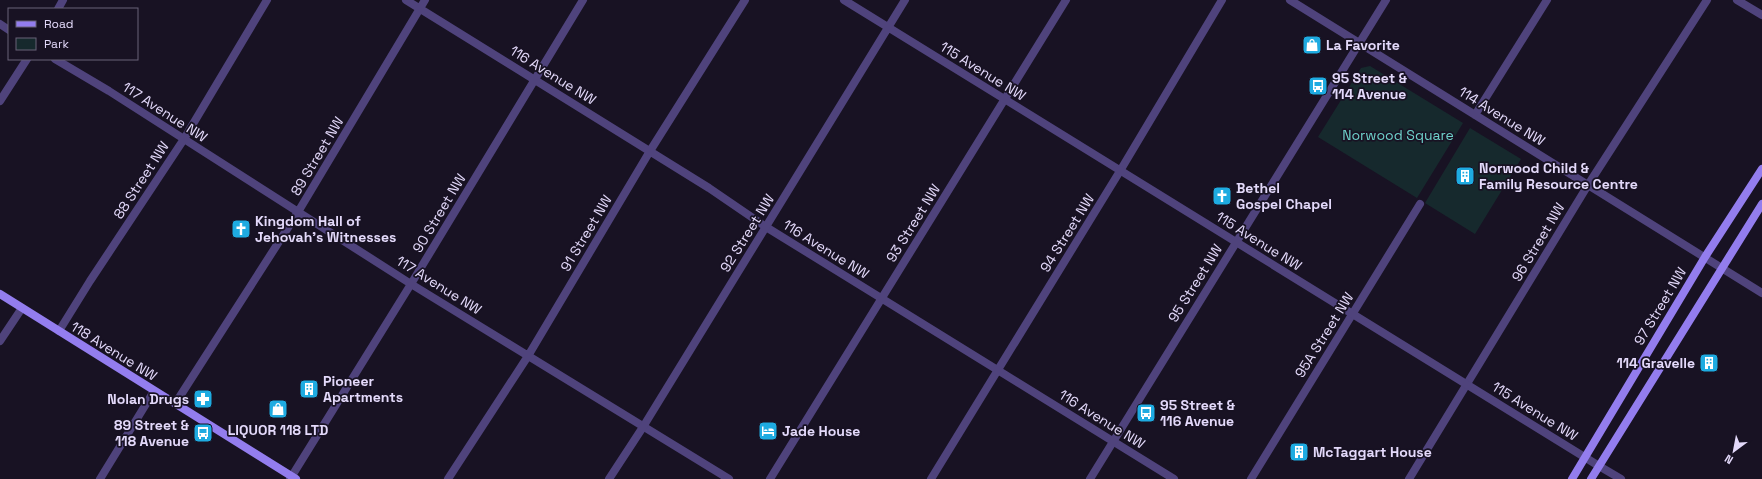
<svg xmlns="http://www.w3.org/2000/svg" width="1762" height="479" font-family="'Space Grotesk',sans-serif">
  <rect width="100%" height="100%" fill="#181223"/>
  <!-- green -->
  <path fill="#16292d" d="M1370 66 1463 123 1417 198 1318 137 1361 68Z
    M1470 128 1521 159 1475 234 1425 203Z"/>
  <g fill="none" stroke-linecap="round" stroke-linejoin="round">
    <!-- minor -->
    <path stroke="#4f437c" stroke-width="8" d="M406 0 709 188 766 227 1174 479
      M1290 0 1762 293
      M1737 0 1762 15
      M58 9 63 0
      M0 24 9 30
      M55 59 109 91 411 284 729 479
      M0 101 27 59
      M1475 115 1547 0
      M59 331 90 281 184 139 267 0
      M0 341 22 308
      M175 404 298 212 425 0
      M1599 466 1621 479
      M100 479 154 391
      M290 479 411 284 583 0
      M448 479 528 356 650 151 745 0
      M770 479 1066 0
      M931 479 1120 171 1222 0
      M1251 479 1420 204
      M1409 479 1588 185 1707 0"/>
    <!-- tertiary -->
    <path stroke="#4f437c" stroke-width="8" d="M844 0 1599 466
      M609 479 643 427 905 0
      M1090 479 1386 0"/>
    <!-- secondary -->
    <path stroke="#937dee" stroke-width="8" d="M0 294 296 479
      M1572 479 1705 257 1762 169
      M1591 479 1762 204"/>
  </g>
  <!-- icons -->
  <defs>
    <g id="shop-square" transform="scale(1)"><rect x="-9" y="-9" width="18" height="18" rx="4" fill="#1eabe1" stroke="#181223"/><path d="M-5-2.5h2.3a2.7 3.5 0 0 1 5.4 0H5L5.5 6h-11ZM-1.5-2.5h3a1.5 2.3 0 0 0-3 0Z" fill="#fff"/></g>
    <g id="bus-square" transform="scale(1)"><rect x="-9" y="-9" width="18" height="18" rx="4" fill="#1eabe1" stroke="#181223"/><path d="M-5-6H5V4H4V6H2V4H-2V6H-4V4H-5ZM-3.5-4V0h7V-4ZM-3.5 1.2v1.5H-2V1.2ZM2 1.2v1.5H3.5V1.2Z" fill="#fff"/></g>
    <g id="building-square" transform="scale(1)"><rect x="-9" y="-9" width="18" height="18" rx="4" fill="#1eabe1" stroke="#181223"/><path d="M-4-6H4V6H1V3H-1V6H-4ZM-2.5-4.3h1.7v1.8h-1.7ZM.8-4.3h1.7v1.8H.8ZM-2.5-1h1.7V.8h-1.7ZM.8-1h1.7V.8H.8Z" fill="#fff"/></g>
    <g id="church-square" transform="scale(1)"><rect x="-9" y="-9" width="18" height="18" rx="4" fill="#1eabe1" stroke="#181223"/><path d="M-1.2-6h2.4v3.5h3.3v2.4h-3.3V6h-2.4V-.1h-3.3v-2.4h3.3Z" fill="#fff"/></g>
    <g id="pharmacy-square" transform="scale(1)"><rect x="-9" y="-9" width="18" height="18" rx="4" fill="#1eabe1" stroke="#181223"/><path d="M-2-6h4v4h4v4h-4v4h-4v-4h-4v-4h4Z" fill="#fff"/></g>
    <g id="hotel-square" transform="scale(1)"><rect x="-9" y="-9" width="18" height="18" rx="4" fill="#1eabe1" stroke="#181223"/><path d="M-6-4.5h1.5V1H6V5H4.5V3h-9V5H-6ZM-4 0a1.8 1.8 0 1 1 3.6 0ZM.5 0V-2.5h3Q6-2.5 6 0Z" fill="#fff"/></g>
  </defs>
  <g fill-rule="evenodd">
    <use href="#shop-square" x="1312" y="45"/>
    <use href="#bus-square" x="1318" y="86"/>
    <use href="#building-square" x="1465" y="176"/>
    <use href="#church-square" x="1222" y="196"/>
    <use href="#church-square" x="241" y="229"/>
    <use href="#building-square" x="1709" y="363"/>
    <use href="#building-square" x="309" y="389"/>
    <use href="#pharmacy-square" x="203" y="399"/>
    <use href="#shop-square" x="278" y="409"/>
    <use href="#bus-square" x="1146" y="413"/>
    <use href="#hotel-square" x="768" y="431"/>
    <use href="#bus-square" x="203" y="433"/>
    <use href="#building-square" x="1299" y="452"/>
  </g>
  <g text-anchor="middle" dominant-baseline="central" stroke-width="3.5" stroke-linejoin="round" paint-order="stroke">
    <!-- poi labels -->
    <g font-size="14" font-weight="bold" fill="#e3d9fa" stroke="#181223" text-anchor="start">
      <text x="1326" y="45">La Favorite</text>
      <text x="1332" y="78">95 Street &amp;<tspan x="1332" dy="16">114 Avenue</tspan></text>
      <text x="1479" y="168">Norwood Child &amp;<tspan x="1479" dy="16">Family Resource Centre</tspan></text>
      <text x="1236" y="188">Bethel<tspan x="1236" dy="16">Gospel Chapel</tspan></text>
      <text x="255" y="221">Kingdom Hall of<tspan x="255" dy="16">Jehovah's Witnesses</tspan></text>
      <text x="1695" y="363" text-anchor="end">114 Gravelle</text>
      <text x="323" y="381">Pioneer<tspan x="323" dy="16">Apartments</tspan></text>
      <text x="189" y="399" text-anchor="end">Nolan Drugs</text>
      <text x="1160" y="405">95 Street &amp;<tspan x="1160" dy="16">116 Avenue</tspan></text>
      <text x="189" y="425" text-anchor="end">89 Street &amp;<tspan x="189" dy="16">118 Avenue</tspan></text>
      <text x="278" y="430" text-anchor="middle">LIQUOR 118 LTD</text>
      <text x="782" y="431">Jade House</text>
      <text x="1313" y="452">McTaggart House</text>
    </g>
    <!-- street labels -->
    <g font-size="14" fill="#e3d9fa" stroke="#181223">
      <text transform="translate(983 71) rotate(32)">115 Avenue NW</text>
      <text transform="translate(553 75) rotate(32)">116 Avenue NW</text>
      <text transform="translate(165 112) rotate(33)">117 Avenue NW</text>
      <text transform="translate(1502 116) rotate(32)">114 Avenue NW</text>
      <text transform="translate(317 156) rotate(-59)">89 Street NW</text>
      <text transform="translate(141 180) rotate(-57)">88 Street NW</text>
      <text transform="translate(439 213) rotate(-59)">90 Street NW</text>
      <text transform="translate(913 223) rotate(-58)">93 Street NW</text>
      <text transform="translate(586 233) rotate(-59)">91 Street NW</text>
      <text transform="translate(747 233) rotate(-58)">92 Street NW</text>
      <text transform="translate(1067 233) rotate(-58)">94 Street NW</text>
      <text transform="translate(1259 241) rotate(32)">115 Avenue NW</text>
      <text transform="translate(1538 242) rotate(-59)">96 Street NW</text>
      <text transform="translate(826 249) rotate(32)">116 Avenue NW</text>
      <text transform="translate(1195 283) rotate(-58)">95 Street NW</text>
      <text transform="translate(439 285) rotate(32)">117 Avenue NW</text>
      <text transform="translate(1660 306) rotate(-59)">97 Street NW</text>
      <text transform="translate(1324 335) rotate(-58)">95A Street NW</text>
      <text transform="translate(114 351) rotate(32)">118 Avenue NW</text>
      <text transform="translate(1535 411) rotate(32)">115 Avenue NW</text>
      <text transform="translate(1102 419) rotate(32)">116 Avenue NW</text>
    </g>
    <!-- park labels -->
    <g font-size="14" fill="#6ed1ca" stroke="#181223">
      <text x="1398" y="135">Norwood Square</text>
    </g>
  </g>
  <!-- legend -->
  <rect x="8" y="8" width="130" height="52" fill="#181223" stroke="#696279"/>
  <rect x="16" y="21" width="20" height="6" fill="#937dee" stroke="#696279"/>
  <text x="44" y="28" font-size="12" fill="#e3d9fa">Road</text>
  <rect x="16" y="38" width="20" height="12" fill="#16292d" stroke="#696279"/>
  <text x="44" y="48" font-size="12" fill="#e3d9fa">Park</text>
  <!-- north arrow -->
  <g transform="translate(1734 451) rotate(212)" stroke="#181223" stroke-width="3" paint-order="stroke">
  <path d="M0-3L7 15L0 10L-7 15Z" fill="#e3d9fa"/>
  <text y="-6" font-size="11" font-weight="bold" text-anchor="middle" fill="#e3d9fa">N</text>
  </g>
</svg>
